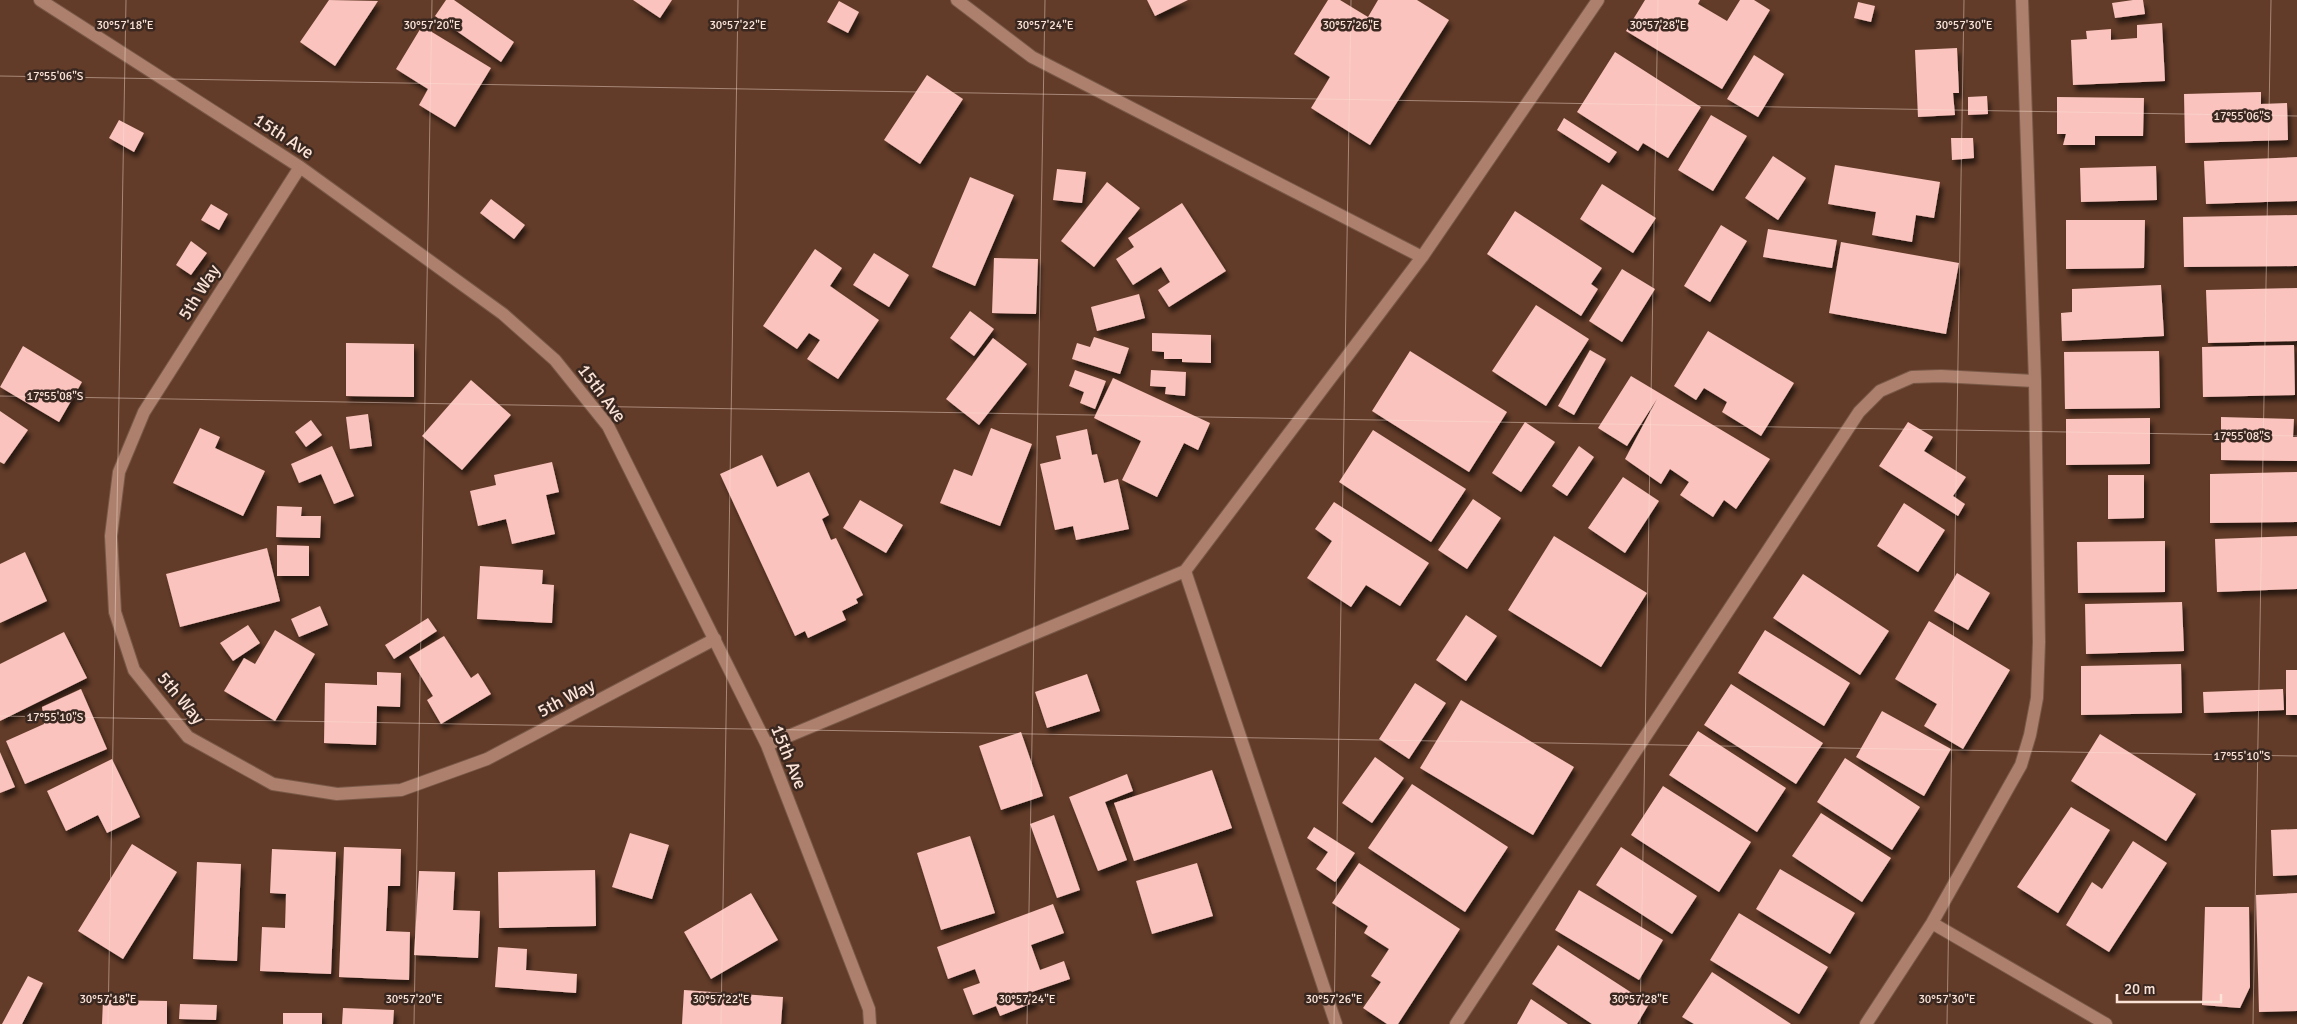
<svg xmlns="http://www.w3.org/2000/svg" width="2297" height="1024" font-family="Signika,sans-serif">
  <defs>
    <filter id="shadow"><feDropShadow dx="3" dy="5.5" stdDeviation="2.5" flood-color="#0009"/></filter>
  </defs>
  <rect width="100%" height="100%" fill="#633c29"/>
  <!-- building -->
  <path fill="#fac3bd" filter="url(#shadow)" d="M329 0 378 1 335 66 300 42Z
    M446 0H454L514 42 501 62 435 16Z
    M633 0H672L660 18Z
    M1147 0H1188L1155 16Z
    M1328 0H1340L1368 17 1378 0H1417L1449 20 1370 145 1311 108 1330 77 1294 54Z
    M1645 0H1700L1698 4 1727 21 1740 0H1754L1770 10 1722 89 1626 31Z
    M2133 0H2143L2145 14 2115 18 2112 3Z
    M839 1 859 12 848 33 827 22Z
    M1858 2 1875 6 1871 22 1854 18Z
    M2162 23 2165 81 2073 85 2071 40 2087 39 2086 31 2111 29V40L2137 38V25Z
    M422 26 491 68 455 127 419 105 428 89 396 69Z
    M1957 48 1959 93H1953L1955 115 1918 117 1915 50Z
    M1615 52 1701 107 1668 158 1643 143 1638 151 1577 112Z
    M1754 55 1784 74 1758 117 1727 99Z
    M927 75 963 99 920 164 884 140Z
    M2261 92V104L2287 103 2288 140 2185 143 2184 94Z
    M1987 96 1988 114 1968 115V97Z
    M2057 97 2144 98 2143 136H2095V145H2063L2066 134H2057Z
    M1711 115 1747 136 1713 191 1678 170Z
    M1564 118 1617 152 1609 163 1557 130Z
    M119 120 144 133 134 152 109 138Z
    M1951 138H1973L1974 158 1952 160Z
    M1773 156 1806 178 1778 220 1745 198Z
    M2297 157V201L2206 204 2204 161Z
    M1835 165 1940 182 1934 218 1916 215 1912 242 1872 235 1876 212 1828 204Z
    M2156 166 2157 200 2081 202 2080 168Z
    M1057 169 1086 172 1082 203 1053 200Z
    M970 177 1014 195 975 286 932 267Z
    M1107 182 1140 208 1094 267 1061 241Z
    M1602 184 1656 218 1633 253 1580 219Z
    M491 199 525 225 514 239 480 213Z
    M1182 203 1226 271 1169 307 1158 290 1170 282 1161 267 1133 285 1116 259 1134 247 1128 238Z
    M211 204 228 214 219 230 201 220Z
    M1515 211 1602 268 1591 284 1598 289 1581 316 1487 254Z
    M2297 215V266L2184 267 2183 217Z
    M2066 220H2145L2144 268 2066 269Z
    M1721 225 1747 241 1710 302 1684 286Z
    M1768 229 1837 240 1832 268 1763 257Z
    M191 241 207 253 191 275 176 265Z
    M1841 242 1959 263 1946 334 1829 313Z
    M815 249 842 268 830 286 879 320 838 379 807 359 820 340 809 333 797 349 763 326Z
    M874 253 909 275 889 307 853 285Z
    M994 258 1038 259 1036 314 992 313Z
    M1622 269 1655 289 1622 342 1589 321Z
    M2161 285 2164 336 2062 341 2061 313 2072 312V289Z
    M2297 288V341L2208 343 2206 290Z
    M1139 294 1145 318 1097 331 1091 307Z
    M1536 305 1589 339 1546 406 1492 371Z
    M970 311 994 329 974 356 950 338Z
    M1708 331 1794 383 1761 436 1722 412 1727 402 1704 388 1696 400 1674 386Z
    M1152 333 1211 335V363L1182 362V359H1164V352L1152 351Z
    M1094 337 1129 348 1120 374 1072 359 1077 343 1090 347Z
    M993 338 1027 364 979 425 946 399Z
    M346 343 414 344V397L346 396Z
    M2294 345 2295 395 2203 397 2202 347Z
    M23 346 82 382 59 422 0 387Z
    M1590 350 1606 359 1574 415 1558 406Z
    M1410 351 1507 412 1469 472 1372 411Z
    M2159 351 2160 408 2065 409 2064 352Z
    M1075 370 1106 381 1095 409 1080 403 1084 392 1069 386Z
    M1151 370 1186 372 1185 396 1165 394 1166 387 1150 386Z
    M1631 376 1770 459 1736 509 1724 500 1713 517 1680 495 1689 482 1670 469 1661 484 1625 459 1657 399 1627 446 1598 428Z
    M1113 378 1210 423 1198 450 1184 443 1157 497 1122 480 1141 441 1094 418Z
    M471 380 511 415 462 470 422 436Z
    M0 411 28 430 4 464 0 462Z
    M368 414 372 446 350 449 346 417Z
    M2221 417 2294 419 2293 437H2297V461L2221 460Z
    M2150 418V464L2066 465V419Z
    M311 420 322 435 306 447 295 432Z
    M1525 422 1555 442 1521 492 1492 473Z
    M1908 422 1933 437 1924 451 1966 477 1953 496 1965 504 1958 516 1879 466Z
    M200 428 220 437 215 448 265 471 243 516 173 483Z
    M991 428 1032 444 1000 526 940 503 954 469 972 476Z
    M1087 429 1092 455 1097 454 1104 483 1118 479 1129 529 1076 540 1073 526 1055 530 1040 464 1061 459 1056 436Z
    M1373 430 1466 489 1431 542 1339 482Z
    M332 446 354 496 334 504 321 474 299 483 291 464Z
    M1579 446 1594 457 1567 496 1552 486Z
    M762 455 777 487 809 472 829 515 822 519 831 540 836 538 863 595 856 599 858 603 842 611 846 620 808 638 805 631 795 636 720 474Z
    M552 462 559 492 546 495 555 534 512 544 506 519 478 526 470 491 496 485 494 475Z
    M2297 472V522L2210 523V474Z
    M2108 475H2144V518L2108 519Z
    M1623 477 1659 501 1625 553 1588 528Z
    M1473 499 1501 518 1467 569 1438 550Z
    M860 500 903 525 886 553 843 528Z
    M1334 502 1429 563 1400 606 1366 585 1351 607 1307 578 1332 541 1315 529Z
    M1904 503 1945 530 1918 572 1877 546Z
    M277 506 302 507 301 516H321L320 538 276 537Z
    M1554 536 1647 593 1601 667 1508 610Z
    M2297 536V589L2217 592 2215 539Z
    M2165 541V592L2078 593 2077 542Z
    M277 545 309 546V576H277Z
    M267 548 280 601 180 627 166 574Z
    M25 552 47 601 0 623V564Z
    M480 566 543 570 542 584 554 585 552 623 477 619Z
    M1957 573 1990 593 1968 630 1934 611Z
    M1803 574 1889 631 1860 675 1773 618Z
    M2182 602 2184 651 2086 654 2085 604Z
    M320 606 328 625 299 637 291 619Z
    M1466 615 1497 636 1466 681 1436 660Z
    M428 618 437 631 394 659 385 645Z
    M1929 621 2010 670 1963 749 1924 726 1937 704 1895 679Z
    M248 625 260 643 233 661 220 643Z
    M275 630 315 654 275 721 224 691 244 658 255 664Z
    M1765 630 1850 683 1824 726 1738 673Z
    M64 632 87 678 0 721V664Z
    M444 636 471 678 478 673 491 694 441 724 427 700 433 696 409 657Z
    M2181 664 2182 713 2081 715V666Z
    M2286 670H2297V715H2286Z
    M377 672 401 673 400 707 377 706 376 745 324 743 325 683 377 685Z
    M1087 674 1100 711 1047 728 1035 692Z
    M1415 683 1446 703 1409 759 1379 739Z
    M1731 684 1823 743 1796 784 1704 725Z
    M81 689 107 749 25 784 6 741 44 724 42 707Z
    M2283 689 2284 710 2204 713 2203 692Z
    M1461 700 1574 767 1533 835 1420 768Z
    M1882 711 1951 749 1924 796 1856 757Z
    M1698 731 1786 788 1757 832 1669 775Z
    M1021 732 1043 796 1001 810 979 746Z
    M2100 734 2196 794 2166 841 2071 781Z
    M0 752 15 787 0 793Z
    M1375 757 1404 778 1372 823 1342 803Z
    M1845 758 1920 807 1892 850 1817 802Z
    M112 759 140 817 107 833 98 815 66 831 47 791Z
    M1212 770 1232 828 1134 861 1114 803Z
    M1127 774 1133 791 1105 802 1127 860 1098 871 1069 797Z
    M1412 784 1508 847 1465 912 1368 848Z
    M1663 786 1751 842 1719 892 1631 835Z
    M2071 807 2110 830 2058 913 2017 887Z
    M1821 813 1891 858 1862 902 1792 856Z
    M1054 815 1080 890 1057 898 1030 824Z
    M1314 827 1355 853 1335 882 1316 869 1328 852 1307 838Z
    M2297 829V875L2273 876 2271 830Z
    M630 833 669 845 652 899 612 887Z
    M970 836 995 913 941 930 917 853Z
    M2133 841 2167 863 2109 952 2066 925 2092 882 2102 889Z
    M132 844 177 872 123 959 78 931Z
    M344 847 401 849 400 886H388L386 931 410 932 409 980 339 977Z
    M1621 847 1697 896 1672 934 1596 885Z
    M272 849 336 852 331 974 260 971 262 927 285 928 286 894 270 893Z
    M197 862 241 864 237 961 193 959Z
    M1197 863 1213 916 1152 934 1136 881Z
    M1359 863 1460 929 1398 1024H1387L1363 1008 1381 982 1371 976 1389 949 1364 933 1368 926 1332 903Z
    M1780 869 1855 913 1830 954 1756 909Z
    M595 870 596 926 499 928 498 872Z
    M419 871 455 872 453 910 480 911 478 958 414 955Z
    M1579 890 1663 940 1639 980 1555 930Z
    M751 893 778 940 711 979 684 932Z
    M2297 893V1011L2259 1012 2256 895Z
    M1053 904 1064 933 1031 945 1040 970 1064 961 1070 979 1032 992 1035 1002 1000 1016 996 1006 973 1015 963 989 980 983 975 969 948 979 937 947Z
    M2205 907H2249L2250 987 2240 1008 2202 1005Z
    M1739 913 1828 967 1799 1014 1710 960Z
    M1558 945 1649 1004 1637 1024H1592L1532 984Z
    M498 947 527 949 526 970 577 974 576 993 495 987Z
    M1712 972 1791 1024H1694L1682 1017Z
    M28 976 43 983 22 1024H2Z
    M684 990 783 997 781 1024H682Z
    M1531 999 1568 1024H1517Z
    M103 1000 167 1001V1024H102Z
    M180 1004 217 1005 216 1020 179 1019Z
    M343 1008 394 1010 393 1024H342Z
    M283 1013H322V1024H283Z"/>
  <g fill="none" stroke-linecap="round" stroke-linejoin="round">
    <!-- minor casing -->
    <g stroke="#795848" stroke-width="14">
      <path id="minor" d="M40 0 300 167 503 314 555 360 608 426 767 745 869 1009 870 1024
        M957 0 1032 57 1422 257
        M300 167 144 412 119 472 111 536 115 612 134 670 188 737 273 784 337 794 401 790 487 759 715 639
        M1185 571 1336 1024
        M767 745 1185 571 1422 257 1598 0
        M1932 923 2106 1024
        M1456 1024 1859 412 1880 391 1912 377 1941 376 2035 381
        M1866 1024 1932 923 2021 765 2030 735 2037 698 2039 642 2035 381 2022 0"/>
    </g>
    <!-- minor -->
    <use href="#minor" stroke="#ac806c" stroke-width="12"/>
  </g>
  <!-- ticks -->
  <path fill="none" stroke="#fbe3d8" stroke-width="1" stroke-opacity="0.45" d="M0 76 2297 116M0 396 2297 436M0 716 2297 756M108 1024 126 0M414 1024 432 0M721 1024 738 0M1027 1024 1045 0M1334 1024 1351 0M1640 1024 1658 0M1947 1024 1964 0M2253 1024 2271 0"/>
  <g text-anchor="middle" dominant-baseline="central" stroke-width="5" stroke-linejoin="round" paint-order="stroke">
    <!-- street labels -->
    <g font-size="18" fill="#fbe3d8" stroke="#3a2820">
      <text transform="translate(284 136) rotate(33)">15th Ave</text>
      <text transform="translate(199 292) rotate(-58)">5th Way</text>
      <text transform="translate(602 393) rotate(53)">15th Ave</text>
      <text transform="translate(181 698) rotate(50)">5th Way</text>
      <text transform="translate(566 698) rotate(-28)">5th Way</text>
      <text transform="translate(789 757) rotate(68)">15th Ave</text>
    </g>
  </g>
  <g font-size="12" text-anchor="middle" fill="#fbe3d8" stroke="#3a2820" stroke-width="5" stroke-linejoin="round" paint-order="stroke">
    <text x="125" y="29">30°57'18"E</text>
    <text x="432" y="29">30°57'20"E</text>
    <text x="738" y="29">30°57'22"E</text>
    <text x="1045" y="29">30°57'24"E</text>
    <text x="1351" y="29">30°57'26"E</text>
    <text x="1658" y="29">30°57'28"E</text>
    <text x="1964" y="29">30°57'30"E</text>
    <text x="55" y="80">17°55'06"S</text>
    <text x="2242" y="120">17°55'06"S</text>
    <text x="55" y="400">17°55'08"S</text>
    <text x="2242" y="440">17°55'08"S</text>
    <text x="55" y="721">17°55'10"S</text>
    <text x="2242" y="760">17°55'10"S</text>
    <text x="108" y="1003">30°57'18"E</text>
    <text x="414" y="1003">30°57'20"E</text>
    <text x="721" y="1003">30°57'22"E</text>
    <text x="1027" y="1003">30°57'24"E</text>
    <text x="1334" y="1003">30°57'26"E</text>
    <text x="1640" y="1003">30°57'28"E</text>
    <text x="1947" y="1003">30°57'30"E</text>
  </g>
  <!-- scale -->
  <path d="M2117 994v8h104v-8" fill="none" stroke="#fbe3d8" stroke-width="2.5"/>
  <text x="2124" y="994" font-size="15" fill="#fbe3d8" stroke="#3a2820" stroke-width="4" paint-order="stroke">20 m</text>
</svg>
